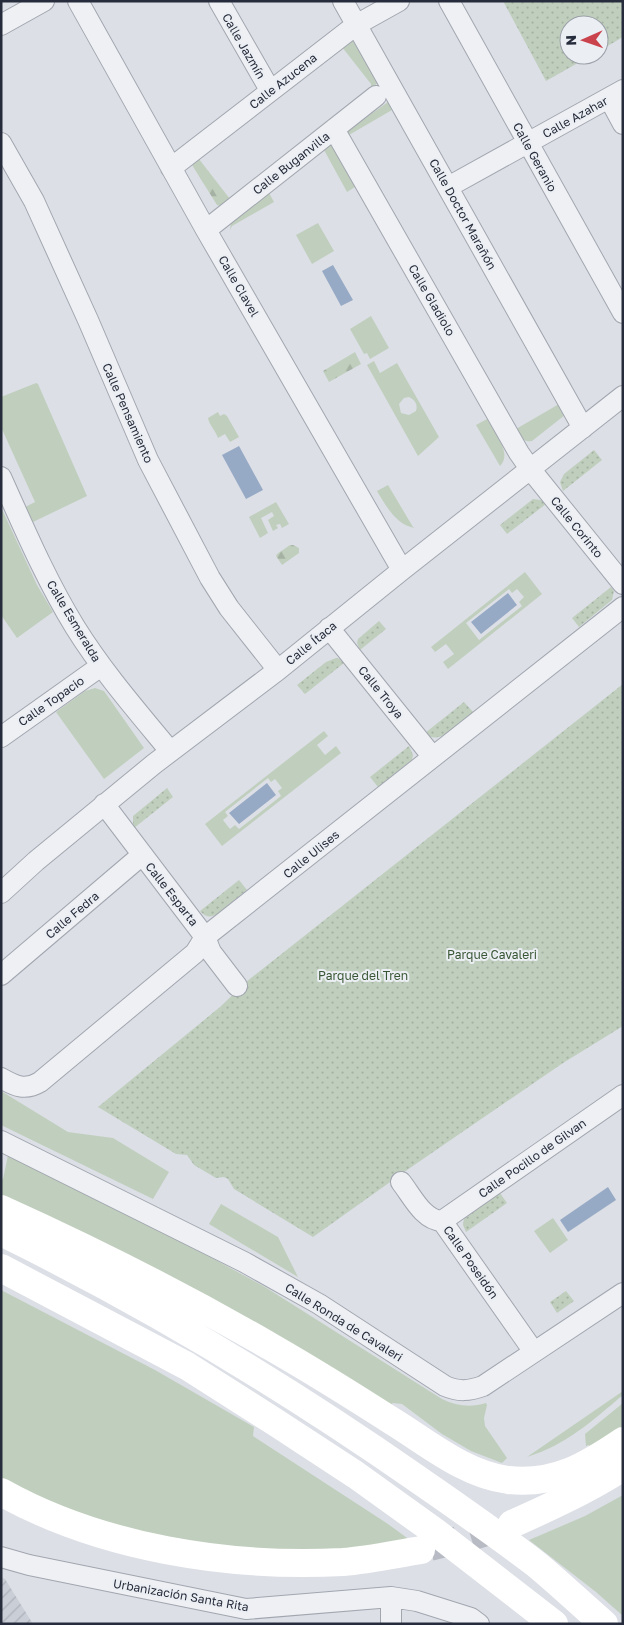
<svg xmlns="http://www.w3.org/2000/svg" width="624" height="1625" font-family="'Golos Text',sans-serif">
  <defs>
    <pattern id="industrial-furrows" width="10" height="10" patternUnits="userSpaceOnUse" patternTransform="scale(1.25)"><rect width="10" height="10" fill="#caced7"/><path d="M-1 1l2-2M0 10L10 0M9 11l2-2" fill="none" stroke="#adb1b9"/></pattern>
    <pattern id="forest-firs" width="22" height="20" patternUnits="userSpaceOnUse" patternTransform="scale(1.25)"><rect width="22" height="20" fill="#c0cfbd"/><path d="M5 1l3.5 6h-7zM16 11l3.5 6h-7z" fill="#a5b2a3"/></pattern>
    <pattern id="park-dots" width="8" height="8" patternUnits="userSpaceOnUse" patternTransform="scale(1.25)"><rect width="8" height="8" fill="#c0cfbd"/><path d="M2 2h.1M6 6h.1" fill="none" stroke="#a5b2a3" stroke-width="1.8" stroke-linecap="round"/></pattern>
  </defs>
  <rect width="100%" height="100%" fill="#dcdfe6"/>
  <!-- industrial -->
  <path fill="url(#industrial-furrows)" d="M1 1577 5 1579 33 1624H1Z"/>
  <!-- grass -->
  <path fill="#c0cfbd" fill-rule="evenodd" d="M349 40 353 41 378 83 371 88V84L342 47Z
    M388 102 392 110 349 135 347 131Z
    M330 145H333L355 187 347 192 324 150Z
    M269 193 274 202 232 226 230 230 231 222Z
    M318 223 334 251 312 264 296 235Z
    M371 316 389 348 370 359 367 353 364 354 350 329Z
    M374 361 380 373 397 363 439 437 418 456 367 365ZM409 397C415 400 418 404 416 411L409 415 401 413 399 404 404 398Z
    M36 383 38 384 87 496 33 522 25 507 35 502 1 427V397Z
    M559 404 565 415 532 441C523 443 520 436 516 429Z
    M218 412 220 416 224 414 227 416 239 437 230 442 225 434 218 438C216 431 209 425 208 418Z
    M487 419C494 432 513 453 500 466L476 425Z
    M388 485 413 527 415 528C396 525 386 506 377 491Z
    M276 502 289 524 282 528 280 524 276 525 278 528 273 531 268 520 274 516 272 512 261 518 268 533 260 538 249 517Z
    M1 507 37 585 53 612 17 638 1 615Z
    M525 572 542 594 448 669 443 662 454 654 446 644 435 652 431 647ZM509 589 512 593 517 589 524 597 519 602 522 606 479 640 466 623Z
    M95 688 104 691 144 748 104 779 56 712 85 691Z
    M324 731 328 736 317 745 325 755 336 746 341 753 222 846 205 824ZM268 778 271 782 275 779 282 788 278 791 281 796 239 829 235 825 230 829 223 820 228 816 225 812Z
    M1 1091 68 1132 113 1138 169 1172 153 1199 1 1125Z
    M8 1155 212 1258 265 1287 442 1399C457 1406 470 1408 486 1403L487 1405 484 1418 485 1426 507 1458 502 1463 471 1451 442 1434 402 1404 393 1403 389 1406 1 1197V1180L3 1179Z
    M221 1204 278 1237 298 1277 209 1224Z
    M553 1218 568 1240 550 1253 534 1231Z
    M1 1290 155 1370 254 1427 253 1436 388 1524 414 1543 338 1549 246 1550 123 1529 32 1495 1 1478Z
    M623 1391V1395C592 1421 566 1445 527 1457Z
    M623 1403V1429L592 1450 589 1445 586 1446 585 1434Z
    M623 1495V1616L596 1592 529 1540 585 1516Z"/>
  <!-- forest -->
  <path fill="url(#forest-firs)" d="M199 159 230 199 221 206 217 205 192 165Z
    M355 352 361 364 329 382 323 371Z
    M290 545H293L299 548V553L282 565 276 556 277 554Z"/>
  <!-- park -->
  <path fill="url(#park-dots)" d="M503 1H623V37L599 51V25H569V55H592L546 81Z
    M594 450 602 460 563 491 560 482 564 474Z
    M533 499 541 500 546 504 507 534 500 525Z
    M611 587 614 591 612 600 579 627 572 618Z
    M379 621 386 629 360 650 357 643 358 639Z
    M336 658 340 659 344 663 305 694 297 685 326 662Z
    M623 684V1026L563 1063 407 1170 313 1237 234 1189 228 1179 224 1177 216 1178 194 1165 187 1155 176 1154 98 1107 220 1007 246 982Z
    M464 702 473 712C462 721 439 748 425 733Z
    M409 746 413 755 412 760 378 787 370 777Z
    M167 788 173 797 134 828 133 824V816Z
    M239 880 247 890 217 914C210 918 205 917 200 911Z
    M500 1193 507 1203 466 1232 463 1225 464 1219Z
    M566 1291 574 1301 557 1313 550 1302Z"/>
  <!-- water -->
  <path fill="#97aac5" d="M333 265 353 300 341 306 322 271Z
    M239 446 263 490 246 499 222 455Z
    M508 593 517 605 481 634 471 622Z
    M267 783 276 795 239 824 229 813Z
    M608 1187 616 1200 568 1232 560 1220Z"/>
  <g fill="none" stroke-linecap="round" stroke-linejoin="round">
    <!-- secondary-tunnel -->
    <path stroke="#b8bbc4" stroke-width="28" stroke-dasharray="28 14" stroke-linecap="butt" d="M430 1547 470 1537 509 1525"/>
    <!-- street casing -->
    <g stroke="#a2a6af" stroke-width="22">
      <path id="street" d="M78 1 206 230 402 570
        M219 1 270 90
        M343 1 583 428
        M449 1 623 313
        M1 25 44 1
        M609 98 623 124
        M334 129 519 453 531 470 623 584
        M1 143 34 201 88 320 148 460 210 578 229 608 278 670
        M171 168 356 25 399 1
        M448 187 623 90
        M206 230 376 96
        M1 477C24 528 46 580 75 627 103 672 137 711 170 751
        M329 628 432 756
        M1 737 101 666
        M104 804 205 937 211 952 237 986
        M1 893 36 861 154 764 278 670 402 570 623 396
        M1 975 142 855
        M1 1078C15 1086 25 1091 40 1082L195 953 205 937 623 607
        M1 1141 244 1262 319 1304 445 1386C459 1392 469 1391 483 1386L623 1293
        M401 1182C412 1196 423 1220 442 1221L534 1352
        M442 1221 623 1095
        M1 1557 29 1565 246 1609 391 1597 417 1601 471 1618 479 1624
        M391 1624V1597"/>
    </g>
    <!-- street -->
    <use href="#street" stroke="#eef0f4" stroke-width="20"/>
    <!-- secondary -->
    <path stroke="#fff" stroke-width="28" d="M1 1209C94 1251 185 1297 273 1348 313 1371 353 1396 392 1421 428 1443 464 1474 508 1480 555 1485 586 1466 623 1441
      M1 1232C146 1303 284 1386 416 1478 456 1506 497 1534 536 1564 559 1583 581 1604 604 1624
      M1 1268 187 1366 275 1422 356 1475 434 1531 554 1624
      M1 1492C101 1548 229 1568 343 1562 369 1560 396 1554 421 1550
      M512 1524C550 1507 587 1490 623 1467"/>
  </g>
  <g text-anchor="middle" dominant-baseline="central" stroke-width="4" stroke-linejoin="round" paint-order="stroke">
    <!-- street labels -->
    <g font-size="12" fill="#262c3b" stroke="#ebeef3">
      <text transform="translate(244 46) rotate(60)">Calle Jazmín</text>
      <text transform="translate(283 81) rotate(-38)">Calle Azucena</text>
      <text transform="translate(575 117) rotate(-29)">Calle Azahar</text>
      <text transform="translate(535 157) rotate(61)">Calle Geranio</text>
      <text transform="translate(291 163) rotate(-38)">Calle Buganvilla</text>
      <text transform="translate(463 214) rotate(61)">Calle Doctor Marañón</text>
      <text transform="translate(239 286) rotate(60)">Calle Clavel</text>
      <text transform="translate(432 300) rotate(60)">Calle Gladiolo</text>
      <text transform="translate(128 413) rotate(66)">Calle Pensamiento</text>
      <text transform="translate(577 527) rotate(51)">Calle Corinto</text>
      <text transform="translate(74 621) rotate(59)">Calle Esmeralda</text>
      <text transform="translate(311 643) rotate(-39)">Calle Ítaca</text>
      <text transform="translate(381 692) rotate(51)">Calle Troya</text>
      <text transform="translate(51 701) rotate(-35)">Calle Topacio</text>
      <text transform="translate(311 854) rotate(-39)">Calle Ulises</text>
      <text transform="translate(172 894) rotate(52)">Calle Esparta</text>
      <text transform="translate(72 915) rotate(-40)">Calle Fedra</text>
      <text transform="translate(532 1158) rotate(-35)">Calle Pocillo de Gilvan</text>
      <text transform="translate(471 1262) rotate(55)">Calle Poseidón</text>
      <text transform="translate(344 1322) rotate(32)">Calle Ronda de Cavaleri</text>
      <text transform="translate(181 1595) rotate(10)">Urbanización Santa Rita</text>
    </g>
    <!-- park labels -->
    <g font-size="12" fill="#385634" stroke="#ebeef3">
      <text x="492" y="954">Parque Cavaleri</text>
      <text x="363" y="975">Parque del Tren</text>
    </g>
  </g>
  <!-- border -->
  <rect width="624" height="1625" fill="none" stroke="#262c3b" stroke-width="5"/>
  <!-- north arrow -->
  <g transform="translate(584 40) rotate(268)"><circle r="24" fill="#ebeef3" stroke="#9ca0a9"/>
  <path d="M0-4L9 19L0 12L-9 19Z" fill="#ca424c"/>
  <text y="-8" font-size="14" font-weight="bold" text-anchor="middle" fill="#262c3b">N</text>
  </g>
</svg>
